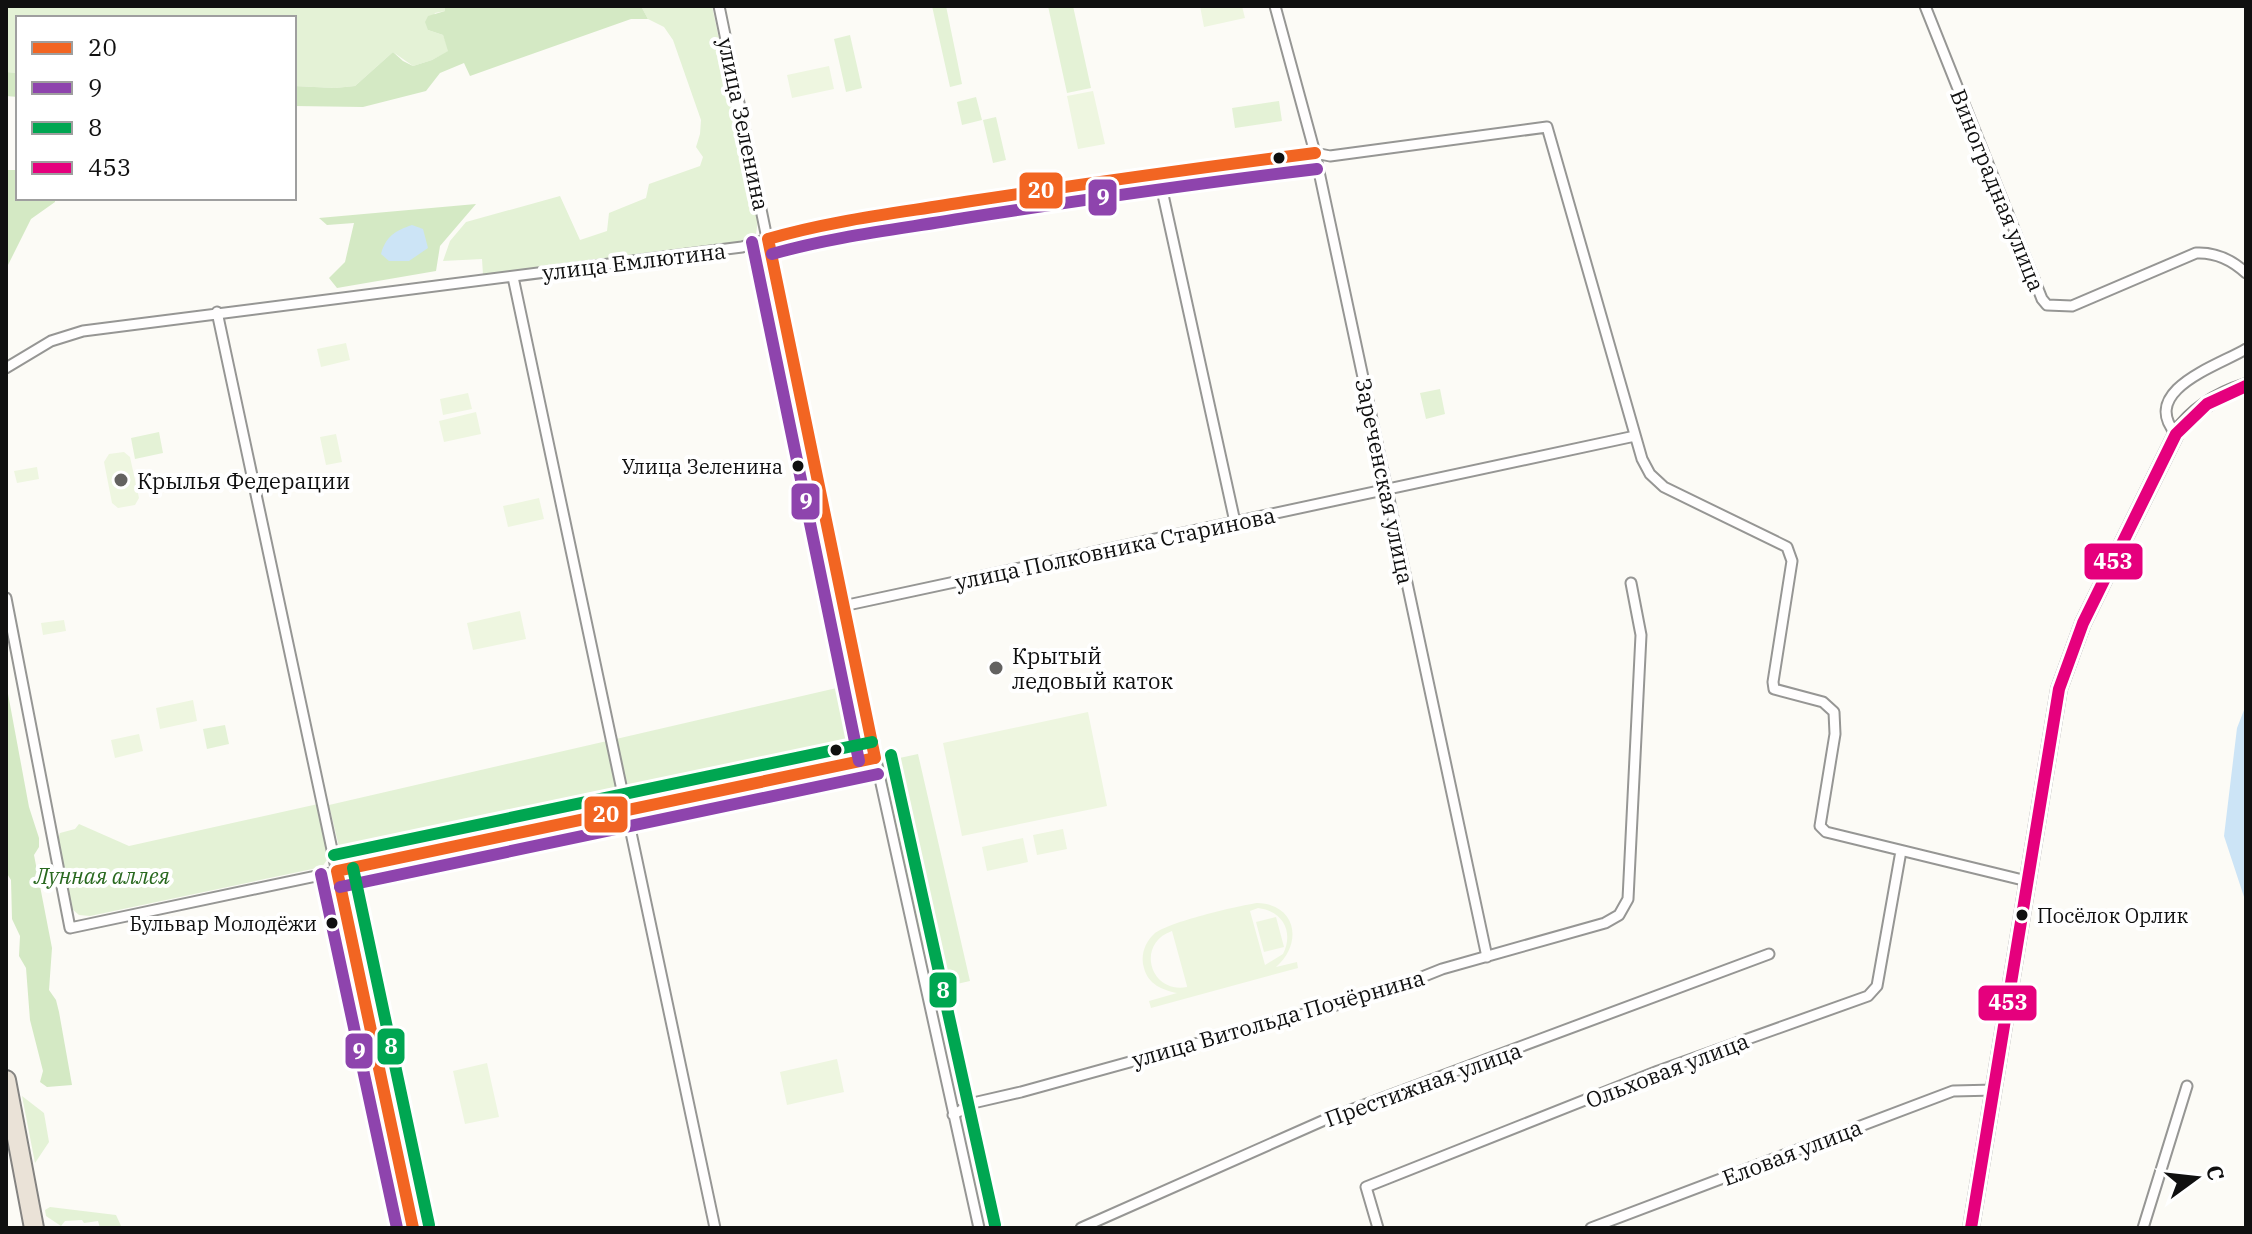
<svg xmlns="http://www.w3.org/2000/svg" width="2252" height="1234" font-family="'IBM Plex Serif',serif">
  <rect width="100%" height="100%" fill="#fcfbf6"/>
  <!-- green -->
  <path fill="#e4f2d6" d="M6 6H445V11L435 13 428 30 443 35 449 51 432 60 413 66 393 52 355 86 335 88 294 86V18H18V73L6 72Z
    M641 6H712L758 221 756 234 745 242 483 275 482 259 443 261 450 241 466 222 560 196 580 240 607 231 609 213 646 198 649 184 700 166 703 157 696 147 700 134 701 120 673 40 664 27 648 19Z
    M932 6H946L962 84 950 87Z
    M1048 6H1073L1091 88 1067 93Z
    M850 35 862 88 846 92 834 39Z
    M976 97 982 120 962 125 957 102Z
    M1279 101 1282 121 1235 128 1232 108Z
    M996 117 1006 160 993 163 983 120Z
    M1440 389 1445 414 1426 419 1420 393Z
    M159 432 163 453 135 459 131 438Z
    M854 684 865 735V742L860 750 641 799 627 790 616 739Z
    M225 725 229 744 207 749 203 729Z
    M607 741 617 789 606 808 358 860 339 847 329 805Z
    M918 754 970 981 939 988 930 945 921 947 881 762Z
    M318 804 329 857 322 867 90 916 79 915 71 908 58 839 60 833 75 829 79 824 129 846Z
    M22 1096 44 1113 49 1142 35 1163Z
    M389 1162 395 1166 408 1228H391L379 1169 383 1164Z
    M50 1207 116 1215 122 1228H100L98 1221 84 1223 82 1220 65 1221 61 1226 46 1216 45 1210Z"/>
  <!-- forest -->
  <path fill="#d4e9c4" d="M445 6H641L648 19H631L470 76 464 63 440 73 426 91 363 107 294 106V86L335 88 355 86 393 52 403 61 413 66 432 60 448 51 443 35 428 30 425 22 428 16 445 11Z
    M6 72 18 73V97L6 96Z
    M6 170H18V198H55V202L31 219 6 269Z
    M476 204 440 246 436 271 337 288 329 278 345 262 354 223 327 225 319 218Z
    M6 683 29 807 39 838V847L34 855 52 948 49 990 56 1000 59 1012 72 1085 47 1087 40 1082 43 1071 30 1020 26 968 19 956 20 936 12 919 11 880 6 872Z"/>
  <!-- pitch -->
  <path fill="#eef6e0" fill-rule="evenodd" d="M1200 6H1242L1245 18 1204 27Z
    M829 66 834 89 792 98 787 75Z
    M1093 91 1105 144 1078 149 1067 96Z
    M346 343 350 360 321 367 317 349Z
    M468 393 472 409 443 415 440 399Z
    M476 412 481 434 444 442 439 421Z
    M336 434 342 462 326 465 320 437Z
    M124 452 130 457 139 498 135 505 118 508 112 503 104 462 109 454Z
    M37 467 39 479 17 483 14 471Z
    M539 498 544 519 508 527 503 506Z
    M520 611 526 639 473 650 467 623Z
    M64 620 66 631 43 635 41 623Z
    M193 700 197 721 160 729 156 708Z
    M1088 712 1107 806 962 836 943 743Z
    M139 734 143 751 115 758 111 740Z
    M1063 829 1067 849 1037 855 1033 835Z
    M1023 838 1028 862 987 871 982 847Z
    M1257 903C1297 904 1303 944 1276 967L1297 962 1298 968 1151 1008 1149 1001 1177 993C1162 990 1148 984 1144 968 1140 956 1145 942 1154 934 1168 922 1237 906 1257 903ZM1258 908C1283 911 1294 932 1283 954L1265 965 1250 911ZM1172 931 1187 986V987C1149 994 1136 943 1172 931Z
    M1276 917 1284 947 1264 952 1256 922Z
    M837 1059 844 1092 787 1105 780 1072Z
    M487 1063 499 1117 465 1124 453 1071Z"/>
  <!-- water -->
  <path fill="#cce4f6" d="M412 225 423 229 428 248 409 261H389L381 254C386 236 395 231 412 225Z
    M2246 705V903L2224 836 2237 728Z"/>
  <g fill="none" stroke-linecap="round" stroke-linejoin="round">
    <!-- street casing -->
    <g stroke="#969694" stroke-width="13">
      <path id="street" d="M719 6 858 679 979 1228
        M1275 6 1315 153 1487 957
        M1925 6 2042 299 2047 305 2072 306 2196 253C2215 252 2232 260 2246 273
        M1158 172 1235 522
        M513 277 715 1228
        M217 312 413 1228
        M6 368 51 341 83 331 742 247C819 223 901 212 981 199 1093 182 1203 167 1315 153L1330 156 1547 127 1642 459 1650 474 1664 487 1787 547 1792 561 1773 682 1774 689 1823 702 1834 712 1835 734 1820 826 1826 832 2027 881
        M2176 434C2138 390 2220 365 2246 349
        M6 598 70 928 875 758
        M843 606 1635 436
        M953 1115 973 1103 1021 1092 1387 991 1442 969 1605 923 1619 915 1628 899 1641 635 1631 583
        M1081 1228 1329 1118 1769 954
        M1378 1228 1366 1187 1658 1071 1868 996 1877 986 1901 851
        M1591 1228 1953 1091 1995 1090
        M2143 1228 2187 1086"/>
    </g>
    <!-- secondary casing -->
    <g stroke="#8d8c8a" stroke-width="18">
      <path id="secondary" d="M1971 1228 2059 689 2083 623 2176 434C2194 409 2217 395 2246 386"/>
    </g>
    <!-- highway casing -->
    <g stroke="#848381" stroke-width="22">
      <path id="highway" d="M6 1080 34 1228"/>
    </g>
    <!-- street -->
    <use href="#street" stroke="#fffefe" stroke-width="9"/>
    <!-- secondary -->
    <use href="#secondary" stroke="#f6f5eb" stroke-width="14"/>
    <!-- highway -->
    <use href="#highway" stroke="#eae2d7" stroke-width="18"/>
    <!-- bus-1 casing -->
    <g stroke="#fff" stroke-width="18">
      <path id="bus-1" d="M768 239C833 220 899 213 965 202 1082 184 1198 168 1315 153
        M768 239 875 758
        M337 871 875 758
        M337 871 413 1228"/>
    </g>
    <!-- bus-2 casing -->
    <g stroke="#fff" stroke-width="18">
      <path id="bus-2" d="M752 242 859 761
        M772 254C835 236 900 229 965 218 1082 200 1199 183 1317 169
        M321 874 397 1228
        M340 887 878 774"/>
    </g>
    <!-- bus-3 casing -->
    <g stroke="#fff" stroke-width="18">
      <path id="bus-3" d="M891 755 995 1225
        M334 855 872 742
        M353 868 429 1225"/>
    </g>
    <!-- bus-4 casing -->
    <g stroke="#fff" stroke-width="18">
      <path id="bus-4" d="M1971 1228 2059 689 2083 623 2176 434 2207 404 2246 386"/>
    </g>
    <!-- bus-1 -->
    <use href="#bus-1" stroke="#f26522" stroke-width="12"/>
    <!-- bus-2 -->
    <use href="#bus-2" stroke="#8e44ad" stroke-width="12"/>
    <!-- bus-3 -->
    <use href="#bus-3" stroke="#00a651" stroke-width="12"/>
    <!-- bus-4 -->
    <use href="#bus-4" stroke="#e5007d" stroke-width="12"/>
  </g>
  <!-- markers -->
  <g fill="#101010" stroke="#fff" stroke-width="3">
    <circle cx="1279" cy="158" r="7"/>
    <circle cx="798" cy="466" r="7"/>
    <circle cx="836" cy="750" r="7"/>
    <circle cx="2022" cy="915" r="7"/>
    <circle cx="332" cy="923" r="7"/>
  </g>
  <g fill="#636260" stroke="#fff" stroke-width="3">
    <circle cx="121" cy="480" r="8"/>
    <circle cx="996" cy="668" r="8"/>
  </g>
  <g text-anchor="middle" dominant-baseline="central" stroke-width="8" stroke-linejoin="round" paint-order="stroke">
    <!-- bus labels -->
    <g font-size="20" fill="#101010" stroke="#fff" text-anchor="end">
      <text x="783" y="466">Улица Зеленина</text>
      <text x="2037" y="915" text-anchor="start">Посёлок Орлик</text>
      <text x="317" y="923">Бульвар Молодёжи</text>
    </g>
    <!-- street labels -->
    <g font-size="22" fill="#101010" stroke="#fff">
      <text transform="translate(744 124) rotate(78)">улица Зеленина</text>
      <text transform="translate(1998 190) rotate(68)">Виноградная улица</text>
      <text transform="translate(634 261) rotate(-7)">улица Емлютина</text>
      <text transform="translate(1385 481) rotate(78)">Зареченская улица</text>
      <text transform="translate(1115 548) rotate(-12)">улица Полковника Старинова</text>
      <text transform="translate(1278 1018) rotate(-16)">улица Витольда Почёрнина</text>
      <text transform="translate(1667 1070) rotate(-21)">Ольховая улица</text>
      <text transform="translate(1423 1084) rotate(-20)">Престижная улица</text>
      <text transform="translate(1792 1152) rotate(-21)">Еловая улица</text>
    </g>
    <!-- poi labels -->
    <g font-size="22" fill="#101010" stroke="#fff" text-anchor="start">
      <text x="137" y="480">Крылья Федерации</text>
      <text x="1012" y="655">Крытый<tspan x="1012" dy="25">ледовый каток</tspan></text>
    </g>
    <!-- park labels -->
    <g font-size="22" font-style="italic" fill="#29691f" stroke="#fff">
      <text x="102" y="875">Лунная аллея</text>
    </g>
  </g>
  <g stroke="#fff" stroke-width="3">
    <rect x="1018" y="171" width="46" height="39" rx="8" fill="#f26522"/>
    <rect x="1087" y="178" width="31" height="39" rx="8" fill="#8e44ad"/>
    <rect x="790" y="482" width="31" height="39" rx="8" fill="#8e44ad"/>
    <rect x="2083" y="542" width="61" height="39" rx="8" fill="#e5007d"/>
    <rect x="583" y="795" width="46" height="39" rx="8" fill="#f26522"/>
    <rect x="928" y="971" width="30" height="38" rx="8" fill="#00a651"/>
    <rect x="1977" y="984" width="61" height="38" rx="8" fill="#e5007d"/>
    <rect x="376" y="1027" width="30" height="39" rx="8" fill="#00a651"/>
    <rect x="344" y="1032" width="30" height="38" rx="8" fill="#8e44ad"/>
  </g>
  <g font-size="22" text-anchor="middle" font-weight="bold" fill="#fff">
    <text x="1041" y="198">20</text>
    <text x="1103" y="205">9</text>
    <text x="806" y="509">9</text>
    <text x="2113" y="569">453</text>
    <text x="606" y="822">20</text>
    <text x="943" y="998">8</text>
    <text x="2008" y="1010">453</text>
    <text x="391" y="1054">8</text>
    <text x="359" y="1059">9</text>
  </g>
  <!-- border -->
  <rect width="2252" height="1234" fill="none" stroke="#101010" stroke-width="16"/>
  <!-- legend -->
  <rect x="16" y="16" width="280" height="184" fill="#ffffff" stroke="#9f9f9f" stroke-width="2"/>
  <rect x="32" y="42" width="40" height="12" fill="#f26522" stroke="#9f9f9f" stroke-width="2"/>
  <text x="88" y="56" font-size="24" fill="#101010">20</text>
  <rect x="32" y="82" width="40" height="12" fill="#8e44ad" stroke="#9f9f9f" stroke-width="2"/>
  <text x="88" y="96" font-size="24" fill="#101010">9</text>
  <rect x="32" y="122" width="40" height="12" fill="#00a651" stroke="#9f9f9f" stroke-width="2"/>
  <text x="88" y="136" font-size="24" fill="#101010">8</text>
  <rect x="32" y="162" width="40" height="12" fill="#e5007d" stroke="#9f9f9f" stroke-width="2"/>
  <text x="88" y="176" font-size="24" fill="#101010">453</text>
  <!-- north arrow -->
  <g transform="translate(2196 1178) rotate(75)" stroke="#ffffff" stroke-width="6" paint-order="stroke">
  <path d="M0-6L14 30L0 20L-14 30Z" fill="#101010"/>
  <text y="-12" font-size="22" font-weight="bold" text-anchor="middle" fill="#101010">С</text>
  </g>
</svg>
